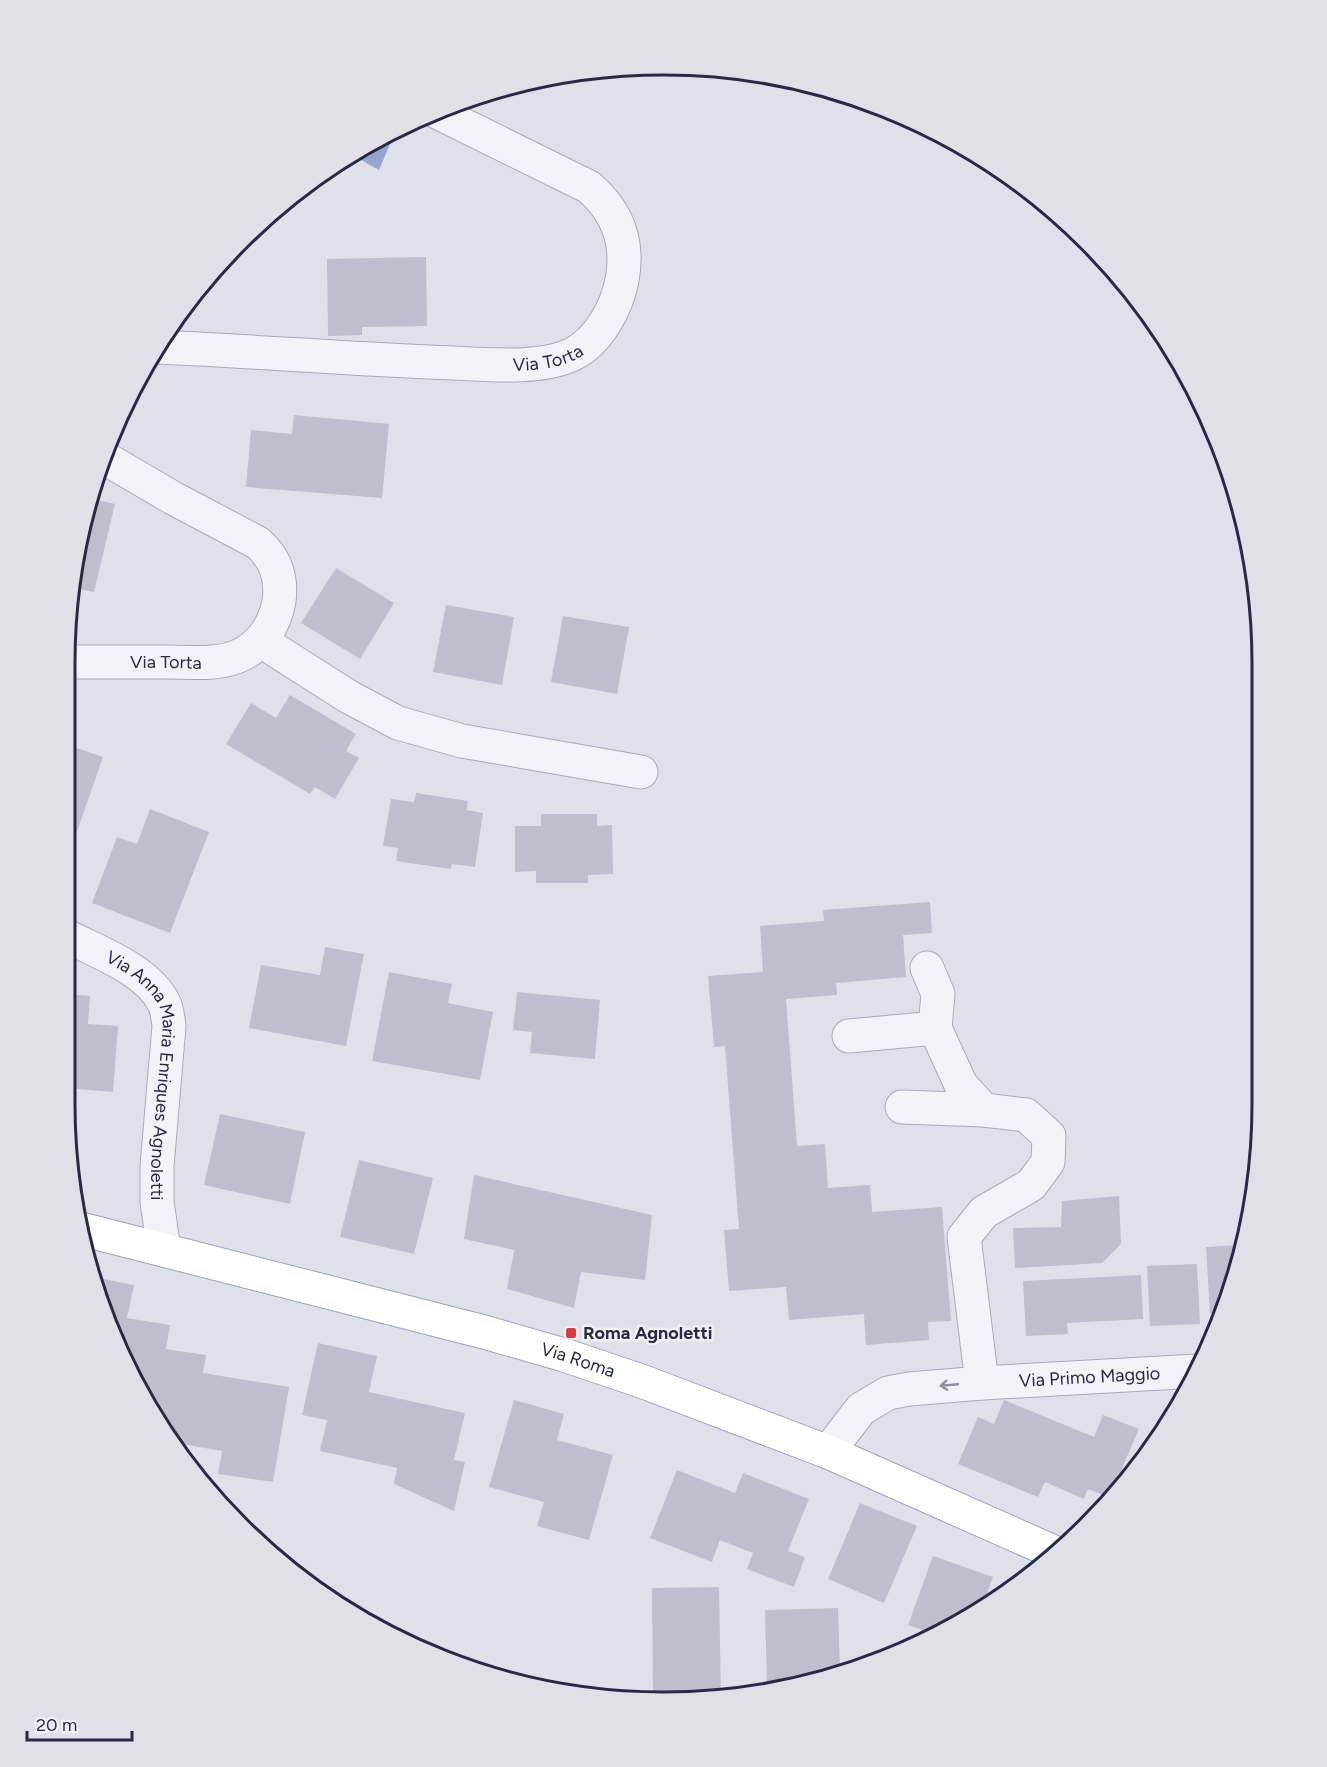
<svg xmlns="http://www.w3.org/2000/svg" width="1327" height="1767" font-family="Figtree,sans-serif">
  <rect width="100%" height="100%" fill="#dfe1ea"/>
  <!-- water -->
  <path fill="#96a6ce" d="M394 129 396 130 379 170 352 155Z"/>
  <!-- building -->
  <path fill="#bcbfcd" d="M426 257 427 326 362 327V335L328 336 327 259Z
    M294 415 389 424 382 498 246 487 251 430 292 434Z
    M89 498 115 504 94 592 72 587 85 509Z
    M336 568 394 603 360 659 301 623Z
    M446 605 514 617 502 685 433 672Z
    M563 616 629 627 617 694 551 682Z
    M290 695 356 734 346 751 359 758 335 799 315 787 310 794 226 744 251 703 276 718Z
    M65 744 103 757 65 866Z
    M416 793 468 801 467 810 483 813 475 867 452 864 451 869 396 861 398 848 383 846 391 799 414 802Z
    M150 809 209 832 170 933 92 903 117 837 137 844Z
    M541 814H597V826L612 825 613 874 588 875V883H536V871L515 872V826H541Z
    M930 902 932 933 903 935 906 977 836 983 837 995 786 999 797 1146 825 1144 828 1188 870 1185 872 1212 942 1207 951 1321 928 1322 929 1340 866 1345 864 1314 789 1320 786 1287 729 1291 724 1230 739 1229 725 1046 714 1047 708 976 763 972 760 926 824 921 823 910Z
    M325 947 364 954 346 1046 249 1028 261 965 320 975Z
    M389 972 452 984 448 1003 493 1012 480 1080 372 1061Z
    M517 992 600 1000 595 1059 530 1053 532 1032 513 1030Z
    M65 994 90 996 88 1024 118 1026 113 1092 65 1088Z
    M220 1114 305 1132 290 1204 204 1185Z
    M359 1160 433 1178 414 1254 340 1237Z
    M474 1175 652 1215 645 1280 581 1272 574 1308 507 1289 514 1250 464 1239Z
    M1119 1196 1121 1244 1102 1263 1015 1268 1013 1228 1061 1227 1062 1201Z
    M1241 1245 1231 1296 1223 1312 1210 1313 1206 1247Z
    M1197 1264 1200 1324 1150 1326 1147 1266Z
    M1141 1275 1143 1319 1067 1323 1068 1334 1026 1336 1023 1281Z
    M93 1277 134 1285 127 1318 170 1325 166 1349 206 1355 203 1373 289 1387 273 1482 218 1474 222 1451 176 1443 145 1403 122 1348 124 1338 117 1336Z
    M318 1343 377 1356 369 1392 465 1413 454 1460 465 1462 454 1511 394 1484 397 1468 320 1451 327 1420 302 1415Z
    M514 1400 564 1414 557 1440 613 1455 589 1540 537 1526 544 1502 489 1487Z
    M1004 1400 1094 1437 1103 1415 1139 1429 1122 1468 1133 1472 1114 1499 1103 1508 1108 1497 1088 1489 1084 1499 1045 1482 1038 1497 958 1464 978 1417 994 1424Z
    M677 1470 735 1493 743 1473 809 1499 788 1551 805 1557 794 1587 747 1569 753 1553 720 1540 712 1562 650 1538Z
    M860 1503 917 1526 884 1603 828 1579Z
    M933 1556 993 1577 983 1605 933 1634 908 1625Z
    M719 1587 721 1699 653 1698 652 1588Z
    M838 1608 840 1673 804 1684 767 1685 765 1610Z"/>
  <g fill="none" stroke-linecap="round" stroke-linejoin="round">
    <!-- minor casing -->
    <g stroke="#a8aab8" stroke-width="35">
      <g id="minor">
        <path id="s1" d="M157 347C248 351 338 358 429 362 470 363 537 372 573 354 599 341 617 307 622 280 629 243 618 212 589 187L437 112"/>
        <path d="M261 641 349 697 398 723 462 741 641 772"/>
        <path id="s2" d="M66 662C100 662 133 662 167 662 190 662 215 665 236 657 260 648 275 625 279 601 282 578 276 559 258 543L173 498 103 457"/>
        <path id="s3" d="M65 935C97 952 147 969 164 1003 167 1009 168 1018 169 1026L157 1166V1202L164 1250"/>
        <path d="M927 968 938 994 935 1028"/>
        <path d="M849 1036 935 1028 961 1085 984 1110"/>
        <path d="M902 1107 984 1110 1026 1115 1049 1136 1048 1162 1031 1185 984 1212 964 1237 982 1383"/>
        <path id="s4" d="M828 1452 861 1409 888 1393 909 1389 982 1383 1197 1371"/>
      </g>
    </g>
    <!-- major casing -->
    <g stroke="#9da2b7" stroke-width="35">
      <g id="major">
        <path id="s5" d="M81 1229 484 1332 564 1355 644 1382 828 1452 1056 1553"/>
      </g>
    </g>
    <!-- minor -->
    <use href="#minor" stroke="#f2f3f8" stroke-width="33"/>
    <!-- major -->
    <use href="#major" stroke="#fff" stroke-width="33"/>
  </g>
  <!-- one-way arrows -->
  <defs><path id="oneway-shaft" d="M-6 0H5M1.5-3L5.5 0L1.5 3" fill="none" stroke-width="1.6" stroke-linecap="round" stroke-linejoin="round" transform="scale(1.5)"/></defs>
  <use stroke="#8c8f9e" href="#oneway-shaft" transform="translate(949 1385) rotate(175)"/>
  <!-- markers -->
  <rect fill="#dc3e37" stroke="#eff1f7" stroke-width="2" x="565" y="1327" width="12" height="12" rx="3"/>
  <g text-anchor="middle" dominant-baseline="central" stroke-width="5" stroke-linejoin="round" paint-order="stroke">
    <!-- street labels -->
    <g font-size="18" fill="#262b43" stroke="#eff1f7">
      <text stroke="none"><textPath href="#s1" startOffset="392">Via Torta</textPath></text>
      <text stroke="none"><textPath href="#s2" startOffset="100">Via Torta</textPath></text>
      <text stroke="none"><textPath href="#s3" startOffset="184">Via Anna Maria Enriques Agnoletti</textPath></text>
      <text stroke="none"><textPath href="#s5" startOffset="514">Via Roma</textPath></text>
      <text stroke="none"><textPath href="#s4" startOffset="288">Via Primo Maggio</textPath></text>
    </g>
    <!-- poi labels -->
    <g font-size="18" font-weight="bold" fill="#262b43" stroke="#eff1f7" text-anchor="start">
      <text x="583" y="1333">Roma Agnoletti</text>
    </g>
  </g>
  <!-- crop -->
  <path d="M0 0H1327V1767H0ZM663 75H664A588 588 0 0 1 1252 663V1104A588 588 0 0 1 664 1692H663A588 588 0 0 1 75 1104V663A588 588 0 0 1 663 75Z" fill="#dfe1e9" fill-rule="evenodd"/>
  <path fill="none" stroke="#262b43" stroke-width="3" d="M663 75H664A588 588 0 0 1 1252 663V1104A588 588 0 0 1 664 1692H663A588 588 0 0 1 75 1104V663A588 588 0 0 1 663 75Z"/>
  <!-- scale -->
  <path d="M27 1731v9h105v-9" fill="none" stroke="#262b43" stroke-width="3"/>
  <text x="36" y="1731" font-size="18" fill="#262b43" stroke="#eff1f7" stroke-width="4.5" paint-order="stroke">20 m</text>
</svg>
